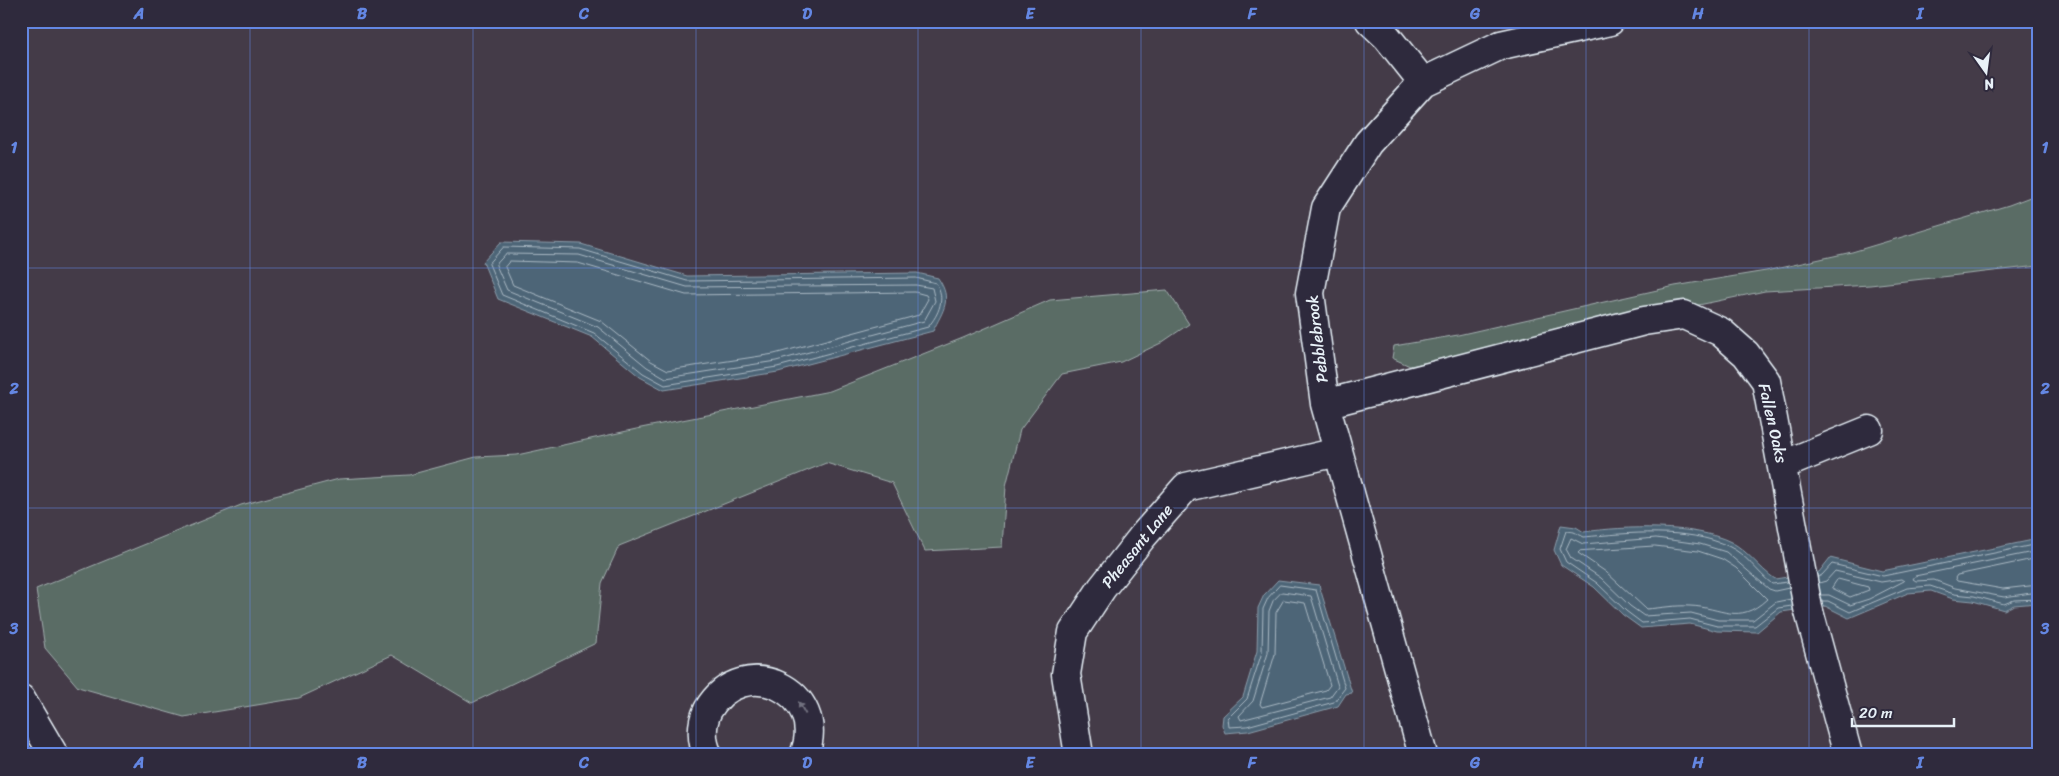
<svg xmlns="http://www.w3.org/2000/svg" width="2059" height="776" font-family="Sriracha,sans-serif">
  <rect width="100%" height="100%" fill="#443b48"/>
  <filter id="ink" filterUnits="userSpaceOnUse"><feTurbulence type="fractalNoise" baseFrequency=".02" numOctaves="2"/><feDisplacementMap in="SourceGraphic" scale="10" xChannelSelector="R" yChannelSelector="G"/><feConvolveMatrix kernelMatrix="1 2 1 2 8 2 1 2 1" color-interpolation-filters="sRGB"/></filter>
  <g filter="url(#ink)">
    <!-- green -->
    <path fill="#5a6c65" stroke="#a1aeae" d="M2038 194V266L1870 285 1765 291 1410 366 1392 358 1394 346 1458 335 1675 286 1766 271 1852 252 2009 205Z
      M1167 290 1189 324 1161 343 1121 362 1062 374 1020 430 1006 486 1002 547 925 551 892 483 826 463 619 546 602 583 596 643 472 703 392 655 299 698 184 717 78 687 45 648 36 589 241 505 339 479 409 475 476 457 517 455 641 428 830 391 963 338 1050 300Z"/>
    <!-- water -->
    <path fill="#4d6577" stroke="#8b9dab" d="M501 242 581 244 687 276 917 273 938 278C953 300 943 310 933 331L778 372 664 390 640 377 592 337 498 299 483 262Z
      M1561 525 1576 527 1584 532C1624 526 1695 524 1731 542 1748 551 1759 568 1775 579L1819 572 1830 558 1882 571 2038 539V603L2014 605 2004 610 1973 601 1953 599 1931 591 1908 593 1849 618 1825 606 1781 612 1757 632 1717 631 1690 624 1641 628 1623 615 1594 587 1561 565 1554 550Z
      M1278 580 1319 585 1352 693 1346 694 1338 706 1248 731 1225 733 1222 725 1223 716 1243 697 1257 651 1258 608 1264 595Z"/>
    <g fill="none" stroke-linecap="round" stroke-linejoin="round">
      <!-- shore -->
      <path stroke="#aab9c4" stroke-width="1" d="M504 247 580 249 687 281 916 278 936 283C946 298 939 314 928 327L777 367 665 385 643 373 594 333 502 295 489 264Z
        M506 254 579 255 687 287 916 285 932 288 935 301 924 321 776 361 666 378 647 367 598 327 507 290 496 265Z
        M510 261 578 263 686 295 915 292 926 295 928 299 919 315 774 354 668 370 651 361 601 321 513 285 505 267Z
        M1655 546 1698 551 1722 559 1736 568 1767 599C1738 626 1722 607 1690 606 1675 605 1661 608 1646 609L1606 572 1578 553 1580 551Z
        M2038 551 1915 576 1913 579 1916 581 1934 580 1955 588 2004 597 2038 592
        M2038 558 1957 575 1955 578 1957 581 2003 589 2038 585
        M1818 577 1822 575 1832 564 1883 576 2038 544
        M1838 579 1868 587 1869 590 1850 597 1832 588Z
        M1788 582 1772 584C1757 572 1746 554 1728 546 1687 527 1628 533 1584 537L1574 532 1566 531 1560 549 1566 562 1597 583 1626 611 1642 623 1690 619 1717 626H1755L1778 608 1792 606
        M1819 583 1826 581 1835 571 1881 582 1901 579 1904 581 1869 599 1850 605 1829 595H1821
        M1280 585 1316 590 1345 688 1334 702 1247 726 1229 727 1228 718 1247 699 1262 652 1263 609 1268 598Z
        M1789 588 1775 591 1769 589 1726 552 1700 544 1656 538 1583 544 1571 538 1566 549 1571 558 1601 578 1630 606 1644 616 1691 613 1718 620H1753L1776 602 1791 599
        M1282 592 1311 596 1338 686 1330 697 1241 720 1239 716 1253 701 1268 653 1269 611 1273 601Z
        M1284 600 1305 603 1330 685 1326 690 1262 707 1260 704 1275 654 1276 613Z
        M1822 601H1828L1850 612 1907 588 1930 586 1954 594 1974 596 2004 604 2014 600 2038 599"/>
      <!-- minor casing -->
      <g stroke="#e8f1f8" stroke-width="31">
        <path id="minor" d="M1370 21 1387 37 1423 82
          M1325 404 1644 321 1684 315 1721 332 1746 354 1766 381 1808 608 1848 755
          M1783 465 1869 430
          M21 699 54 755
          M708 755C701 741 701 724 708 710 743 650 830 691 804 755
          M1079 755 1066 674 1073 632 1102 588 1143 536 1186 487 1338 452
          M1423 755 1325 404 1310 293 1326 208 1368 143 1423 82 1501 45 1610 21"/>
      </g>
      <!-- minor -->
      <use href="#minor" stroke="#2f2a3d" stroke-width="28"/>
    </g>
    <!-- one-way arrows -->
    <defs><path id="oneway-solid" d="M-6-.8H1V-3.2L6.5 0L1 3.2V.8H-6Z" transform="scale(1.25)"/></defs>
    <use fill="#70707e" href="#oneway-solid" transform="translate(802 708) rotate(-119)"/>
  </g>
  <!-- grid -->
  <path fill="none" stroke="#6487e3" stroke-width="1" stroke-opacity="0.55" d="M250 21V755M473 21V755M696 21V755M918 21V755M1141 21V755M1364 21V755M1586 21V755M1809 21V755M21 268H2038M21 508H2038"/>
  <g text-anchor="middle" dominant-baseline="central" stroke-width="5" stroke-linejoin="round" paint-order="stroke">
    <!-- street labels -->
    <g font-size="16" fill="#e8f1f8" stroke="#2f2a3d">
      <text transform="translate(1317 339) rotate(-97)">Pebblebrook</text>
      <text transform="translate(1773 423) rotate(77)">Fallen Oaks</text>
      <text transform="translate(1137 546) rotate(-51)">Pheasant Lane</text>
    </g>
  </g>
  <!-- margin -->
  <rect width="2059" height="776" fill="none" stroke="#2f2a3d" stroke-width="55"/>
  <!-- north arrow -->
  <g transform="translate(1986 72) rotate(166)" stroke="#2f2a3d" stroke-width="4" paint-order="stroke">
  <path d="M0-4L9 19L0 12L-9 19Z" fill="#e8f1f8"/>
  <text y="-8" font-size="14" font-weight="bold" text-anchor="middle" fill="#e8f1f8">N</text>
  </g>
  <!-- scale -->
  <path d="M1852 718v8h102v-8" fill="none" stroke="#e8f1f8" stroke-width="2.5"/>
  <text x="1859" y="718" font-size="15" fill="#e8f1f8" stroke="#2f2a3d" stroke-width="4" paint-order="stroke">20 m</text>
  <rect x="28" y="28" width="2004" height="720" fill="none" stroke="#6487e3" stroke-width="2"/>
  <g font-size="16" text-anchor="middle" font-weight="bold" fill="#6487e3">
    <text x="139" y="19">A</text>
    <text x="362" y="19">B</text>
    <text x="584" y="19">C</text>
    <text x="807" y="19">D</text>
    <text x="1030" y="19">E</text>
    <text x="1252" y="19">F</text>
    <text x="1475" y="19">G</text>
    <text x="1698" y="19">H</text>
    <text x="1920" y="19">I</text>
    <text x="14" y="153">1</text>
    <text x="2045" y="153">1</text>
    <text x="14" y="394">2</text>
    <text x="2045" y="394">2</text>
    <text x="14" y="634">3</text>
    <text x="2045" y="634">3</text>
    <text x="139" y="768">A</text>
    <text x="362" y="768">B</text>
    <text x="584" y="768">C</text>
    <text x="807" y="768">D</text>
    <text x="1030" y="768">E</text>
    <text x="1252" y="768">F</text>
    <text x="1475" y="768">G</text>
    <text x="1698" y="768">H</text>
    <text x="1920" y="768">I</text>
  </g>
</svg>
